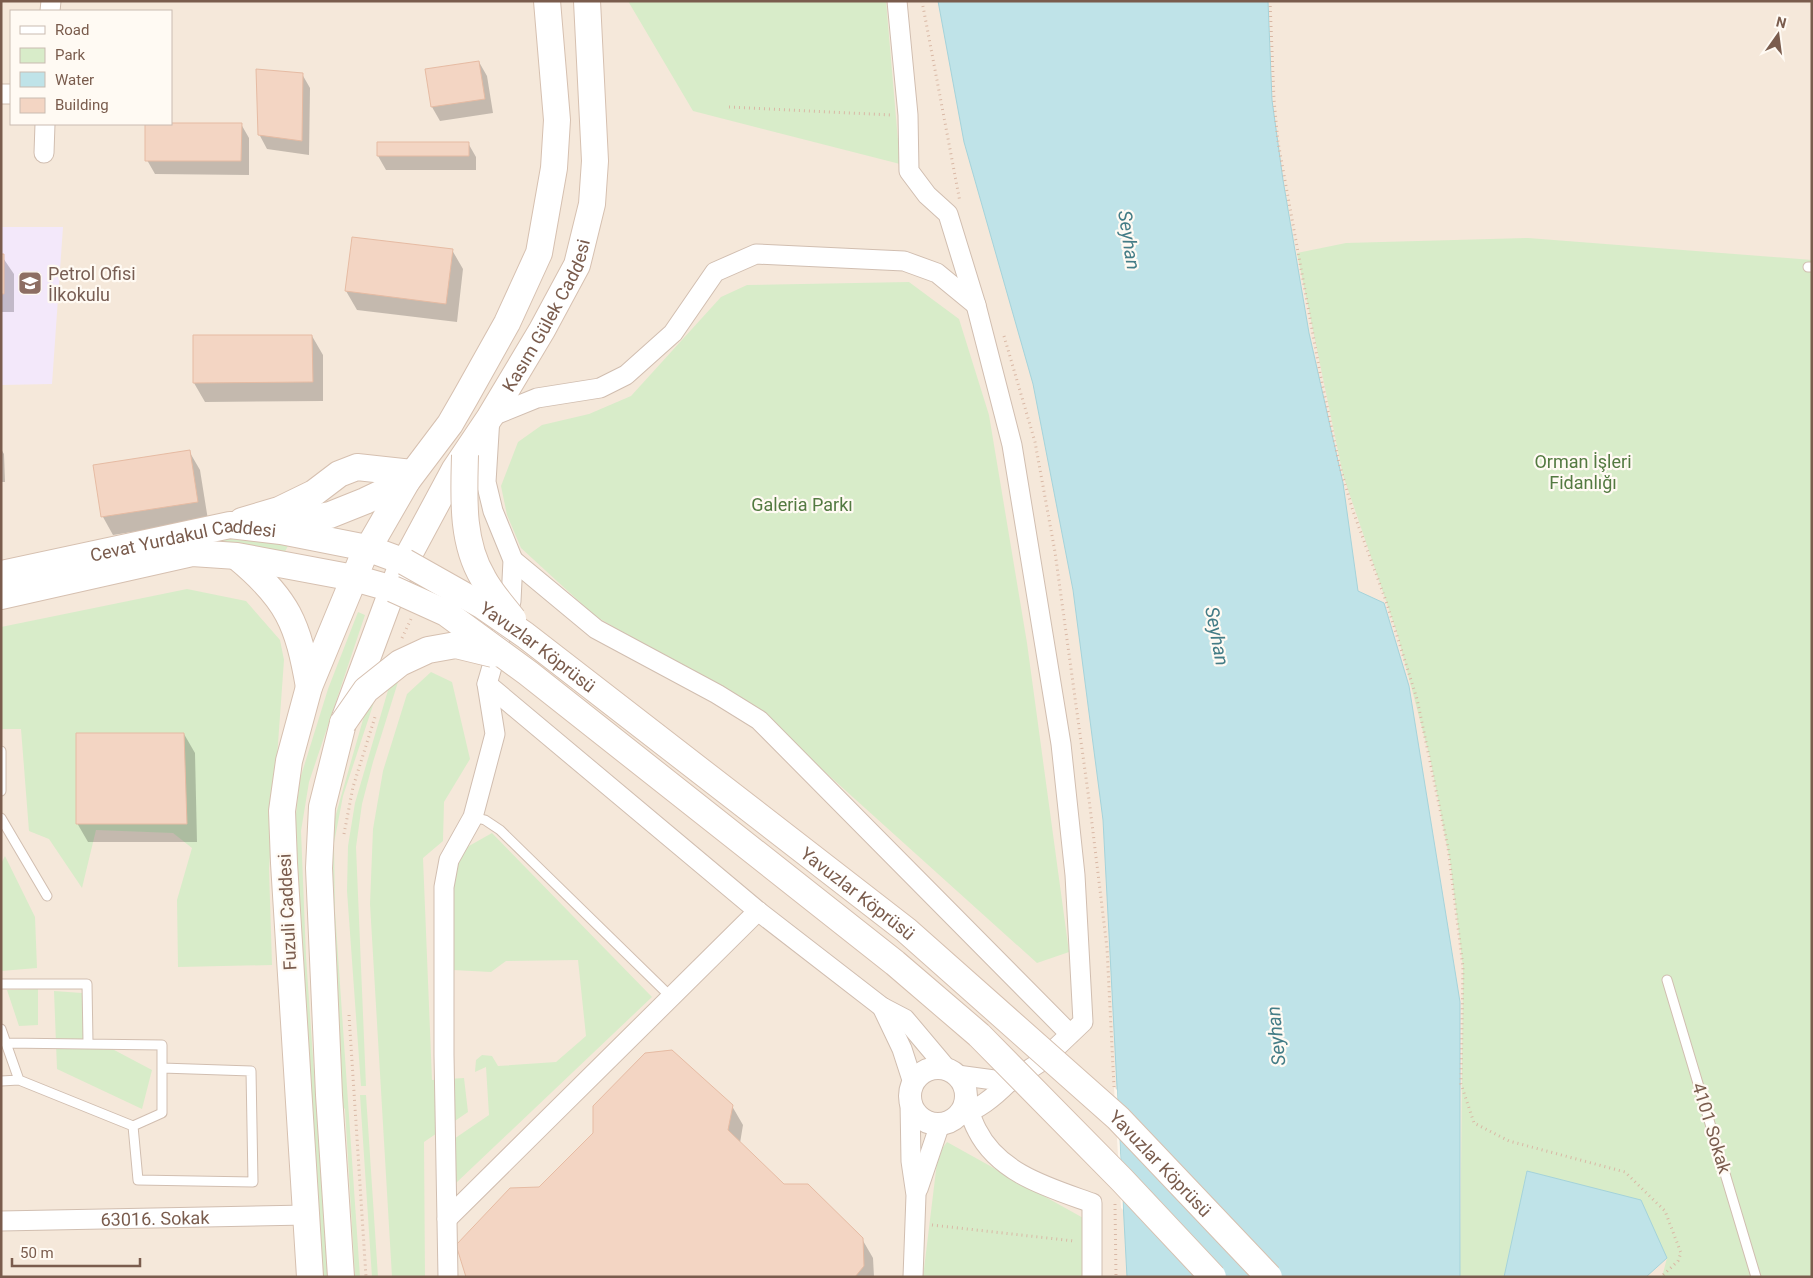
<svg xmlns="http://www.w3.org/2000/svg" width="1813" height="1278" font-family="Roboto,sans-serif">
  <rect width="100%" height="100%" fill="#fdf6ec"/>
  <!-- residential -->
  <path fill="#f5e8da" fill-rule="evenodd" d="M1 1H1812V1277H1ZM11 11H171V124H11Z"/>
  <!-- education -->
  <path fill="#f3e8fa" d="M1 227H63L52 384 1 385Z"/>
  <!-- green -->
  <path fill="#d8ecc9" d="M628 1H886L900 164 693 111Z
    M1528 238 1812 260V1277H1662L1667 1258 1527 1172 1504 1277H1460L1463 967 1450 861 1430 758 1397 633 1343 475 1297 253 1346 243Z
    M909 282 959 319 989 415 1027 643 1069 952 1037 963 754 708 595 616 521 548 507 515 501 486 518 442 542 425 589 414 631 396 721 297 747 285Z
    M236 536 289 544 281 559 235 544 1 584Z
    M187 589 246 601 280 640 284 660 269 869 272 965 178 967 177 900 192 848 173 833 96 830 82 888 49 839 29 831 21 729H1V627Z
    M358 612 365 615 309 782 301 831 306 956 328 1277H322L294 831 300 779 328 689Z
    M431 672 452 682 470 759 444 802 443 841 423 858 432 1080 464 1078 468 1112 424 1142 425 1277H392L370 904 373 829 383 771 407 694Z
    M391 680 398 682 373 762 362 804 356 847 366 1086H361L347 891 348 846 355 803Z
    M376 696 343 796 334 843 335 911 360 1277H355L345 1109 342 1106 328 842 364 716Z
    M492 833 652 997 456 1183 451 1141 489 1115 486 1067 475 1072 476 1060 482 1055 492 1056 498 1066 556 1062 586 1036 578 960 506 961 491 972 453 970V855Z
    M5 856 35 917 37 968 1 971V864Z
    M38 989V1025L19 1026 7 990Z
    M54 991 82 993 84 1034 152 1070 142 1109 57 1069Z
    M360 1095H366L378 1277H372Z
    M947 1142 1085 1219 1084 1277H923L938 1154Z"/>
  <!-- water -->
  <path fill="#bfe3e8" stroke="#a5d3da" d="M938 1H1268L1272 100 1283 180 1309 333 1343 483 1358 591 1384 603 1409 686 1460 1002V1277H1127L1103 820 1073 590 1033 384 964 142Z
    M1527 1171 1641 1200 1667 1258 1646 1277H1504Z"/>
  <!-- pier -->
  <path fill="#fdf6ec" d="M1114 1087 1117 1090 1123 1210 1121 1208Z"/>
  <!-- shadow -->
  <path fill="#0003" d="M479 62 487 76 493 113 440 121 432 107 426 70Z
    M302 74 310 88 309 155 267 149 259 134Z
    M147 124H241L249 138V175L155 174 147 160Z
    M378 143H468L476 157V170H386L378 156Z
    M452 250 463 269 457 322 357 310 346 291Z
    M1 255 14 274V312H1Z
    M312 336 323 355V401L205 402 194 383Z
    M1 449 4 454 5 482H1Z
    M189 451 200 470 208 520 113 535 103 517Z
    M184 734 195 753 197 842H88L77 823Z
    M732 1106 743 1125 740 1143 783 1185 862 1239 873 1258 874 1277H467L539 1189Z"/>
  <!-- building -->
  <path fill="#f3d5c3" stroke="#e6bba3" d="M479 61 485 99 431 107 425 69Z
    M256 69 303 73 302 141 258 135Z
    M171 123H242L241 161H145V124Z
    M377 142H469V156H377Z
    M352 237 453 249 446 304 345 291Z
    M1 254H4V294H1Z
    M193 335H312L313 382 193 383Z
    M190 450 198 502 101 517 93 465Z
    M76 733H184L187 824H76Z
    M672 1050 733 1105 728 1130 784 1184H808L863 1238 864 1266 855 1277H466L456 1245 510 1188 539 1187 593 1133V1106L645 1053Z"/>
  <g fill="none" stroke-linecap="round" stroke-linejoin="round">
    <!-- service casing -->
    <g stroke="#d1beb0" stroke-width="11">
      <path id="service" d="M1808 267H1812
        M1 751V791
        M473 817 485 820 500 830 671 997
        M1 818 47 896
        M1667 980 1756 1277
        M1 984H87L88 1042
        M1 1029 19 1080 1 1081
        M6 1043 162 1045V1113L133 1126 138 1180 253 1182 251 1071 162 1068
        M19 1080 133 1126"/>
    </g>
    <!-- minor casing -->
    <g stroke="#d1beb0" stroke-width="21">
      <g id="minor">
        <path d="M897 1 908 115 909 171 927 195 948 214 976 305 1012 445 1061 744 1075 875 1083 1022 1042 1061 1010 1082"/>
        <path d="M50 11 51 1"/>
        <path d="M1 94H11"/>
        <path d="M44 153 45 124"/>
        <path d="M513 560 596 629 717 694 759 720 1070 1034"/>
        <path d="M487 684 758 911 882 1007 905 1019 948 1070"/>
        <path d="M882 1007 902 1049 913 1083"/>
        <path d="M957 1075 1009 1082C993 1098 978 1110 957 1117"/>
        <path d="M966 1101C969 1110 972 1121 977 1130 999 1174 1050 1188 1092 1203V1277"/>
        <path d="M910 1102 911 1161 916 1195 913 1277"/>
        <path d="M918 1189 940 1124"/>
        <path d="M447 1219 758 911"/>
        <path id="s1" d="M1 1221 307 1215"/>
        <path d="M448 1277 444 1055V887L449 860 473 817 495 734 487 684 511 601 513 560 493 511 486 482 490 417 537 398 600 388 626 375 673 333 715 272 756 254 904 261 937 273 976 305"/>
      </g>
    </g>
    <!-- tertiary casing -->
    <g stroke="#d1beb0" stroke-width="24">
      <path id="tertiary" d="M910 1096a28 28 0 1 1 56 0a28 28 0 1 1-56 0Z"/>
    </g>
    <!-- secondary casing -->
    <g stroke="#d6c0b0" stroke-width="28">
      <g id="secondary">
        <path d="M242 521 279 510 314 493 339 474 357 467 412 473"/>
        <path d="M278 525 330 515 365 501 407 481"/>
        <path d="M237 557C288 599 298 624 309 687"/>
        <path id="s2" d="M1 574 230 525 281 531 367 548 405 562"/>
        <path d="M1 596 192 553 237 556 354 578 393 589"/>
        <path d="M310 1277 284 863 282 811 289 761 309 687 362 559 407 481 450 424 465 398 507 323 539 253 554 168 557 120 547 1"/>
        <path id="s3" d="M341 1277 329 1095 319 868 322 807 343 723 398 575 455 469 490 417 542 330 577 265 592 204 595 161 587 1"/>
      </g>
    </g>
    <!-- path -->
    <path stroke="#d9b8a5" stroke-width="3" stroke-dasharray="1 4" stroke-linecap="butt" d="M922 1 960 202
      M1270 1 1274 100 1278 142 1320 373 1339 463 1353 511 1386 601 1417 699 1448 848 1463 967 1461 1084 1474 1123 1509 1141 1625 1172 1665 1211 1681 1253 1678 1261 1661 1277
      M729 107 892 115
      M1004 336 1035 442 1055 552 1090 807 1107 948 1114 1087
      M402 638 411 619
      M344 834 353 787 375 717
      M349 1015 366 1277
      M1115 1204 1116 1277
      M932 1225 1074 1241"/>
    <!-- service -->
    <use href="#service" stroke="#fff" stroke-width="9"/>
    <!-- minor -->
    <use href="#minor" stroke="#fff" stroke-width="19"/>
    <!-- tertiary -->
    <use href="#tertiary" stroke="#fff" stroke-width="22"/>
    <!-- secondary -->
    <use href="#secondary" stroke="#fff" stroke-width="26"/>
    <!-- secondary-bridge casing -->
    <g stroke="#d6c0b0" stroke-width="28" stroke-linecap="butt">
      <g id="secondary-bridge">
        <path d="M465 455C464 496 461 541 483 578 491 593 503 606 513 619"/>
        <path id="s4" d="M405 562 483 606 525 635 906 930 1118 1118 1269 1277"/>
        <path d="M393 589 446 613 528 673 895 963 979 1035 1122 1180 1213 1277"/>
        <path d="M343 723 366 690 400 663 428 650 456 645 493 654"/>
      </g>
    </g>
    <!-- secondary-bridge -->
    <use href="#secondary-bridge" stroke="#fff" stroke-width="26"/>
  </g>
  <!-- icons -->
  <defs>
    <g id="school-square" transform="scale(1.25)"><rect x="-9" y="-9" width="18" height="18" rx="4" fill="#8d6e63" stroke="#fffaf3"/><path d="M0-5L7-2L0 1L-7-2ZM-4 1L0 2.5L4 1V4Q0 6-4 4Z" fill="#fff"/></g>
  </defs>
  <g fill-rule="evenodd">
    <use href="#school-square" x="30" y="283"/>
  </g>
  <g text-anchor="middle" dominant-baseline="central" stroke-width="4.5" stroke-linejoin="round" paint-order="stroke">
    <!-- education labels -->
    <g font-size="18" fill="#785e54" stroke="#fffaf3" text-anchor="start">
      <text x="48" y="273">Petrol Ofisi<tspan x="48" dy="21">İlkokulu</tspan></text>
    </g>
    <!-- street labels -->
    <g font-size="18" fill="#7a5c4d" stroke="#fffaf3">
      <text stroke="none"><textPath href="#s3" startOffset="1015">Kasım Gülek Caddesi</textPath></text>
      <text stroke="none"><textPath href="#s2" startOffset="186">Cevat Yurdakul Caddesi</textPath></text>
      <text stroke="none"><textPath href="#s4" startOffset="158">Yavuzlar Köprüsü</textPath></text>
      <text stroke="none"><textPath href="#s4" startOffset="562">Yavuzlar Köprüsü</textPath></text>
      <text transform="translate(287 912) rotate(-93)">Fuzuli Caddesi</text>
      <text transform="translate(1712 1128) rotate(73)">4101 Sokak</text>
      <text stroke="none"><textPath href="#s4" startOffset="968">Yavuzlar Köprüsü</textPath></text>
      <text stroke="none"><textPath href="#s1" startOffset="154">63016. Sokak</textPath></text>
    </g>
    <!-- park labels -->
    <g font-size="18" fill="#537a41" stroke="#fffaf3">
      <text x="1583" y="461">Orman İşleri<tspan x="1583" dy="21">Fidanlığı</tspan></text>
      <text x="802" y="504">Galeria Parkı</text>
    </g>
    <!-- water labels -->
    <g font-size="19" font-style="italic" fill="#437c86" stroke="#fffaf3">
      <text transform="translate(1129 240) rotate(81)">Seyhan</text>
      <text transform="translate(1217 636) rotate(79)">Seyhan</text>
      <text transform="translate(1276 1036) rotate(-96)">Seyhan</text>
    </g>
  </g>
  <!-- border -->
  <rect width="1813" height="1278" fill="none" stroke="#7a5c4d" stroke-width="5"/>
  <!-- legend -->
  <rect x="10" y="10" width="162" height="115" fill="#fffaf3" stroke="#cabbb1"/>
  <rect x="20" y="26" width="25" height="8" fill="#ffffff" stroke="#cabbb1"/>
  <text x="55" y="35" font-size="15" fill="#7a5c4d">Road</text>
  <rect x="20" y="48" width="25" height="15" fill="#d8ecc9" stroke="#cabbb1"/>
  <text x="55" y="60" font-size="15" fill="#7a5c4d">Park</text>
  <rect x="20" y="72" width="25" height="15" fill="#bfe3e8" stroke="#cabbb1"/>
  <text x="55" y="85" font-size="15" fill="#7a5c4d">Water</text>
  <rect x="20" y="98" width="25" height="15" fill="#f3d5c3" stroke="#cabbb1"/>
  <text x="55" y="110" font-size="15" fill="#7a5c4d">Building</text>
  <!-- north arrow -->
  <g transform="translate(1778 35) rotate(14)" stroke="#fffaf3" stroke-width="4" paint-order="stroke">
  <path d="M0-4L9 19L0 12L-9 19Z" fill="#7a5c4d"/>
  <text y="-8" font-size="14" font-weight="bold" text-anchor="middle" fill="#7a5c4d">N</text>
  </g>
  <!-- scale -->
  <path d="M12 1258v8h128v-8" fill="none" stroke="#7a5c4d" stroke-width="2.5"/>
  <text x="20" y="1258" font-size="15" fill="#7a5c4d" stroke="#fffaf3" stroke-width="4" paint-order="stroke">50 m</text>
</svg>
